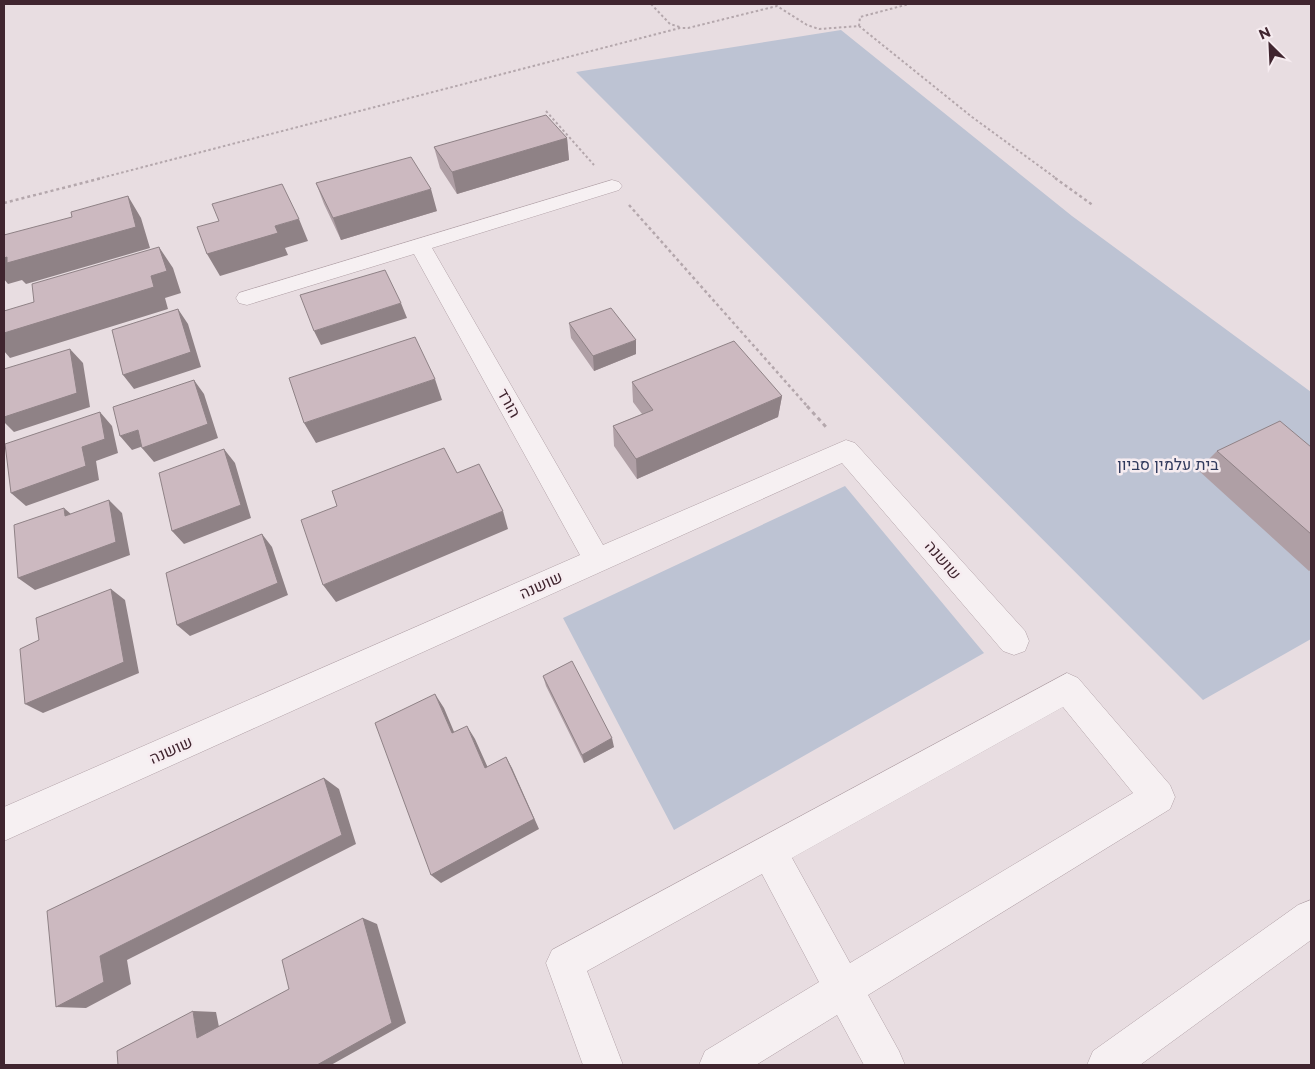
<svg xmlns="http://www.w3.org/2000/svg" width="1315" height="1069" font-family="Montserrat,Heebo,sans-serif">
  <rect width="100%" height="100%" fill="#e8dde1"/>
  <!-- green -->
  <path fill="#bdc3d3" d="M841 30 1072 216 1311 392V639L1203 700 576 72Z
    M845 486 984 653 674 830 563 618Z"/>
  <g fill="none" stroke-linecap="round" stroke-linejoin="round">
    <!-- minor casing -->
    <g stroke="#b2a2a8" stroke-width="1">
      <path id="minor" d="M612 180 619 182 622 186 619 190 432 248 603 545 846 440 855 443 1025 631 1029 641 1025 651 1014 655 1003 651 842 463 4 841V807L580 555 414 254 247 305 239 303 236 298 239 293Z
        M1067 673 1078 678 1170 785 1175 797 1170 809 868 995 899 1051 905 1065H864L837 1015 756 1065H699L705 1051 819 982 762 874 587 971 623 1065H583L546 963 552 950ZM1063 707 1133 793 850 963 792 858Z
        M1311 900V940L1140 1065H1087L1093 1051 1298 905Z"/>
    </g>
    <!-- path-far2 -->
    <path stroke="#b4a7ac" stroke-width="2" stroke-dasharray="2.5 2.5" stroke-linecap="butt" d="M651 4 670 24 680 27
      M859 26 860 17 909 4
      M546 111 594 165
      M97 179 680 28H688L777 6 807 25 819 29 859 26 972 117 1057 179"/>
    <!-- path-far1 -->
    <path stroke="#b4a7ac" stroke-width="2.5" stroke-dasharray="3 3" stroke-linecap="butt" d="M1055 178 1094 206
      M4 203 102 178
      M629 205 808 407"/>
    <!-- path -->
    <path stroke="#b4a7ac" stroke-width="3" stroke-dasharray="4 4" stroke-linecap="butt" d="M807 406 826 427"/>
    <!-- minor -->
    <use href="#minor" fill="#f6f0f2" fill-rule="evenodd"/>
  </g>
  <!-- wall -->
  <path fill="#af9fa5" d="M567 138 569 160 457 194 440 168 434 147Z
    M316 183 437 211 341 240 324 204Z
    M569 323 636 354 594 371 571 338Z
    M632 382 782 396 778 417 637 479 614 446 613 426 642 414 633 402Z
    M1311 447V570L1309 571 1198 470 1217 451Z
    M543 676 614 747 584 763 546 686Z"/>
  <!-- shaded-wall -->
  <path fill="#8f8286" d="M567 138 569 160 457 194 452 172Z
    M431 189 437 211 341 240 333 218Z
    M128 196 141 218 150 248 26 284 22 280 8 284 4 279V258Z
    M299 219 308 241 285 248 288 255 220 276 207 254 275 226Z
    M159 247 173 268 181 293 165 298 168 309 10 358 4 351V333L151 276Z
    M401 303 407 318 321 345 314 331Z
    M178 309 188 324 201 367 134 389 123 375Z
    M636 340V354L594 371 593 356Z
    M70 349 83 363 90 407 14 432 4 422V417Z
    M435 379 442 400 316 443 304 423Z
    M194 380 204 394 218 438 154 462 142 448Z
    M782 396 778 417 637 479 636 459Z
    M100 412 112 426 118 453 96 461 99 480 26 506 11 493Z
    M138 430 149 444 132 450 120 436Z
    M224 449 235 463 251 518 184 544 172 531Z
    M109 500 122 513 130 555 35 590 18 578Z
    M64 508 79 521 65 516Z
    M503 511 508 529 336 602 323 585Z
    M262 534 272 547 288 595 190 636 177 625Z
    M111 589 125 600 139 673 43 713 25 704Z
    M435 694 444 708 460 746 452 733Z
    M467 726 475 739 493 779 485 768Z
    M612 738 614 747 584 763 582 755Z
    M506 757 512 768 539 829 441 883 431 875Z
    M324 778 339 789 356 844 127 960 131 984 86 1008 56 1007 100 956Z
    M363 918 377 924 406 1023 331 1065H317Z
    M193 1011 216 1012 221 1037 197 1038Z"/>
  <!-- building -->
  <path fill="#ccb9c0" stroke="#8f8286" d="M546 115 567 138 452 172 434 147Z
    M411 157 431 189 333 218 316 183Z
    M282 184 299 219 275 226 278 233 207 254 197 227 219 221 212 204Z
    M128 196 136 227 7 263V257L4 258V235L72 217 71 212Z
    M159 247 167 271 151 276 154 287 4 333V311L34 302 32 284Z
    M385 270 401 303 314 331 300 295Z
    M611 308 636 340 593 356 569 323Z
    M178 309 191 352 123 375 112 330Z
    M415 337 435 379 304 423 289 378Z
    M734 341 782 396 636 459 613 426 653 410 632 382Z
    M70 349 77 393 4 417V369Z
    M194 380 208 424 142 448 138 430 120 436 113 407Z
    M100 412 105 439 82 447 86 466 11 493 5 444Z
    M1280 421 1311 447V534L1217 451Z
    M444 448 457 473 479 464 503 511 323 585 301 520 337 506 332 491Z
    M224 449 241 505 172 531 159 473Z
    M109 500 116 542 18 578 14 525 64 508 65 516Z
    M262 534 278 583 177 625 166 573Z
    M111 589 124 662 25 704 20 649 39 640 36 618Z
    M572 661 612 738 582 755 543 676Z
    M435 694 452 733 467 726 485 768 506 757 534 819 431 875 375 723Z
    M324 778 342 835 100 956 104 982 56 1007 47 911Z
    M363 918 392 1023 317 1065H118L117 1051 193 1011 197 1038 289 989 282 960Z"/>
  <g text-anchor="middle" dominant-baseline="central" stroke-width="5" stroke-linejoin="round" paint-order="stroke">
    <!-- street labels -->
    <g font-size="16" fill="#40252f" stroke="#f6ecf0">
      <text transform="translate(509 403) rotate(61)">הורד</text>
      <text transform="translate(943 560) rotate(49)">שושנה</text>
      <text transform="translate(541 585) rotate(-24)">שושנה</text>
      <text transform="translate(171 750) rotate(-24)">שושנה</text>
    </g>
    <!-- park labels -->
    <g font-size="16" fill="#313a5d" stroke="#f6ecf0">
      <text x="1168" y="464">בית עלמין סביון</text>
    </g>
  </g>
  <!-- border -->
  <rect width="1315" height="1069" fill="none" stroke="#40252f" stroke-width="10"/>
  <!-- north arrow -->
  <g transform="translate(1270 45) rotate(336)" stroke="#f6ecf0" stroke-width="4" paint-order="stroke">
  <path d="M0-4L9 19L0 12L-9 19Z" fill="#40252f"/>
  <text y="-8" font-size="14" font-weight="bold" text-anchor="middle" fill="#40252f">N</text>
  </g>
</svg>
